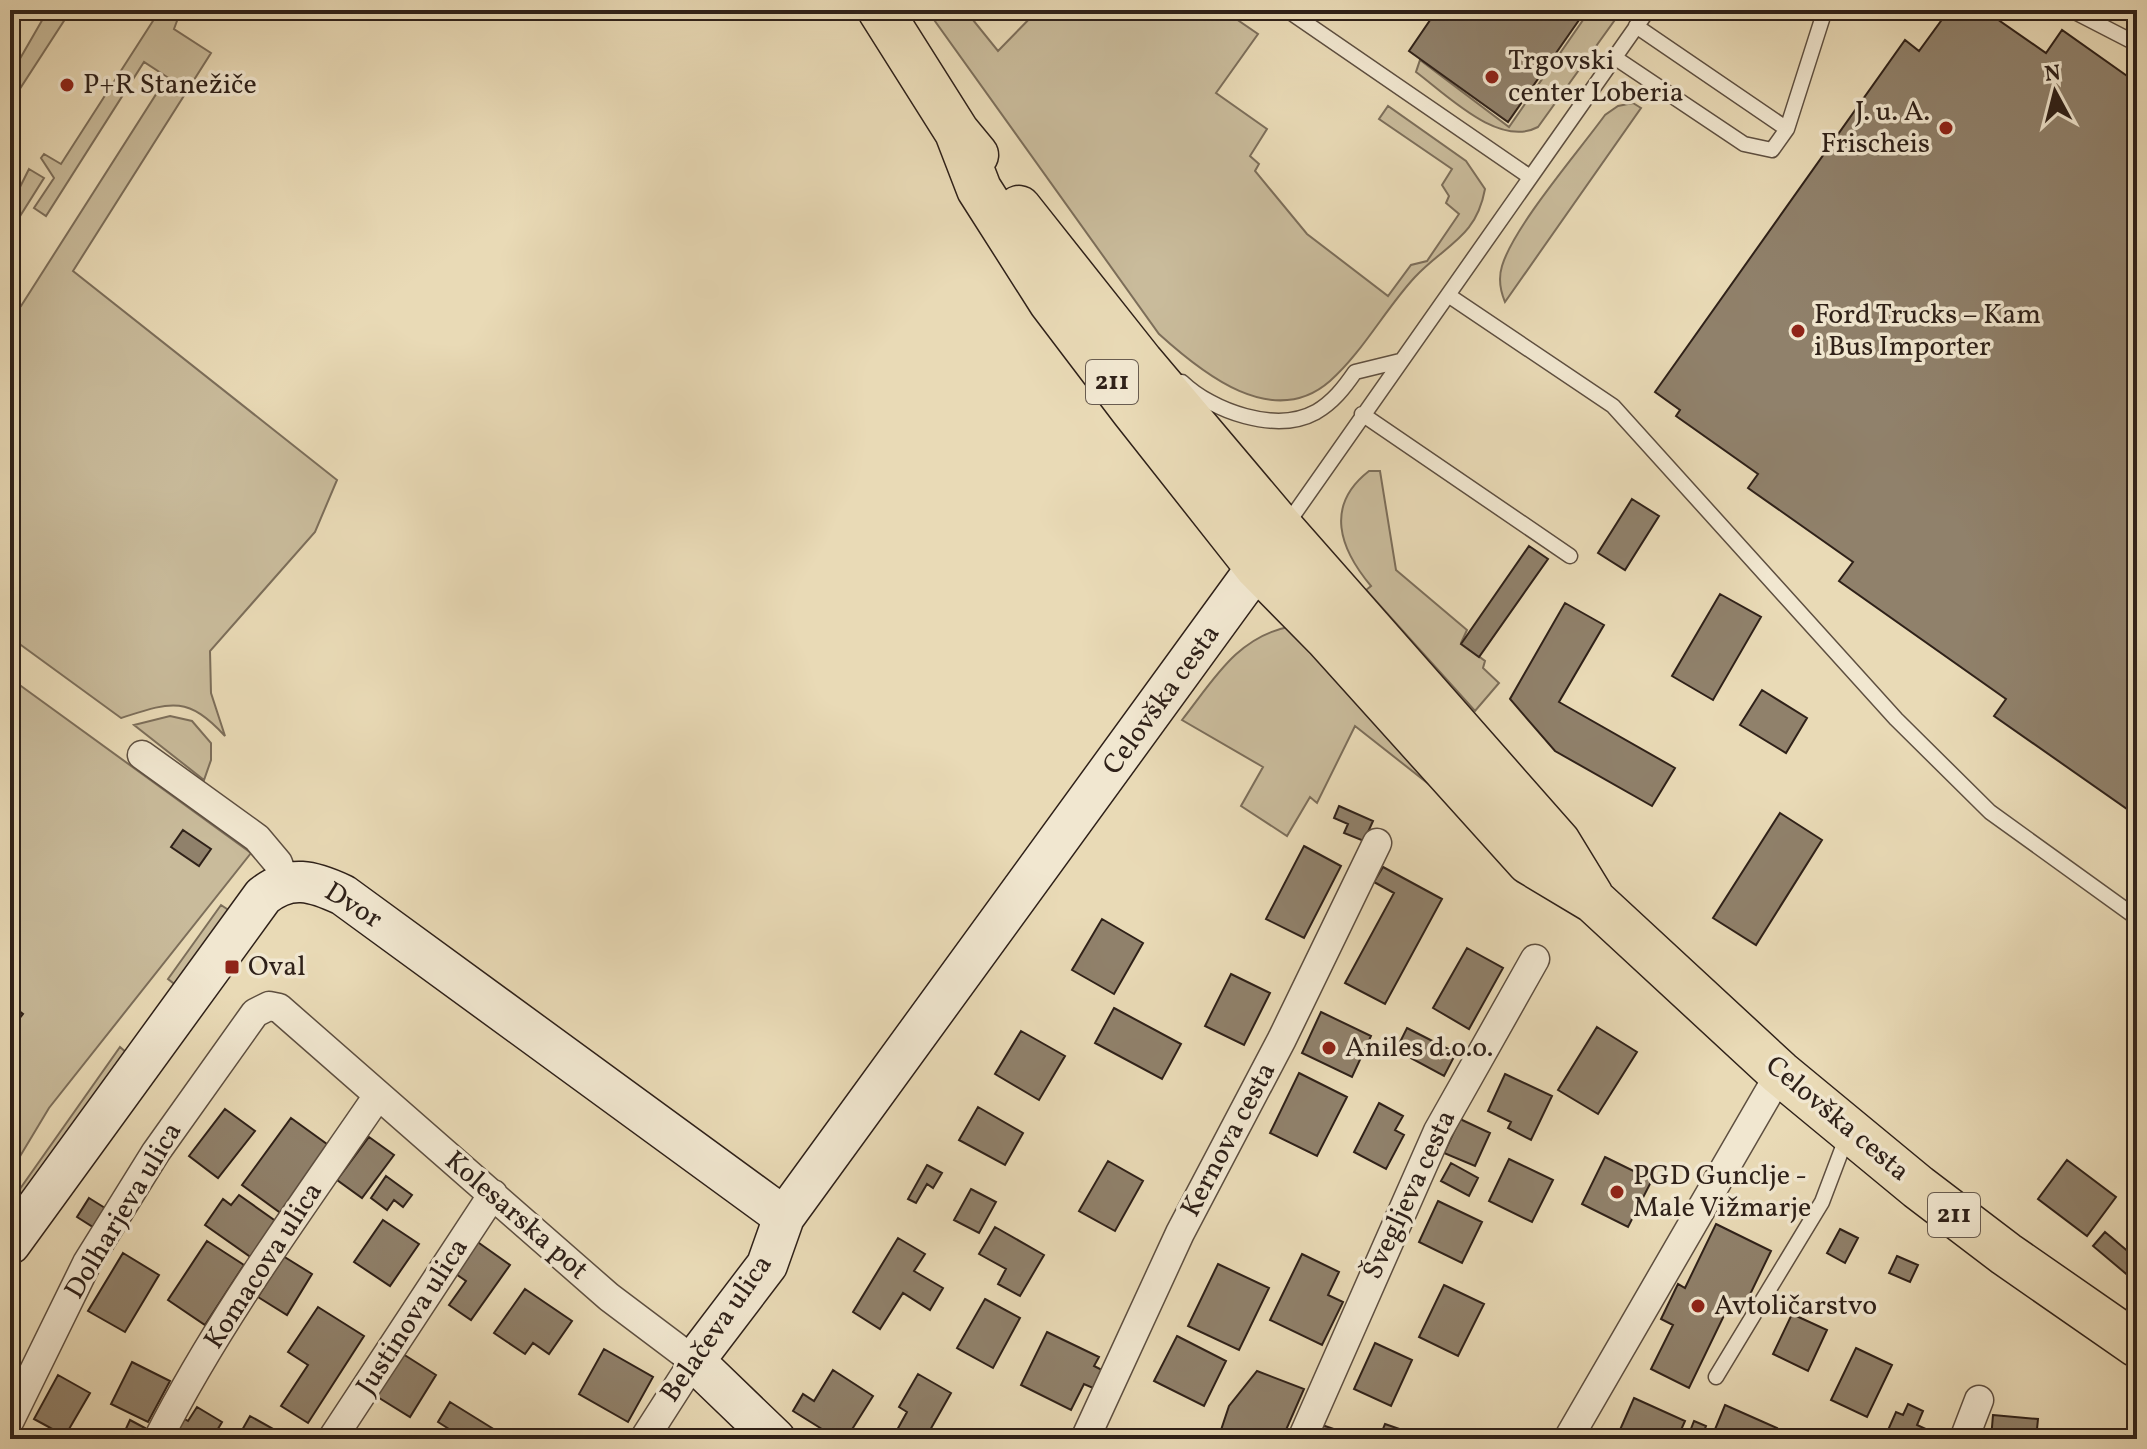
<svg xmlns="http://www.w3.org/2000/svg" width="2147" height="1449" font-family="Vollkorn,serif">
  <rect width="100%" height="100%" fill="#e9dab6"/>
  <filter id="stains"><feTurbulence type="fractalNoise" baseFrequency=".0025" numOctaves="4"/><feColorMatrix values="0 0 0 0 .2 0 0 0 0 .09 0 0 0 0 .02 0 0 0 .5 -.17"/></filter>
  <radialGradient id="worn" r=".72"><stop offset=".6" stop-color="#630" stop-opacity="0"/><stop offset="1" stop-color="#630" stop-opacity=".3"/></radialGradient>
  <!-- green -->
  <path fill="#c9bb9b" stroke="#7c6e5a" stroke-width="2" d="M48 10H71L10 104V76Z
    M160 10H181L174 29 211 53 73 271 337 480 315 532 210 651 211 693 225 736C187 695 171 702 121 718L10 637V305L12 302 21 306 167 77 144 62 46 216 34 208 54 178 41 158 44 154 61 164Z
    M927 10H965L998 51 1038 10H1223L1258 34 1216 93 1267 129 1250 156 1259 164 1255 171 1307 234 1388 296 1411 265 1427 261 1459 214 1446 203 1449 196 1442 185 1452 169 1379 119 1388 106 1466 161 1485 189C1476 238 1446 244 1415 277 1386 308 1362 353 1330 381 1273 431 1202 373 1159 334Z
    M1590 10H1622L1538 127C1499 148 1447 95 1416 72L1420 60 1509 127Z
    M1633 103 1641 108 1505 302C1500 290 1498 279 1502 266 1514 226 1579 151 1605 115L1618 106Z
    M29 169 44 178 10 232V207Z
    M1369 471H1380L1396 570 1467 630 1461 643 1485 661 1483 668 1499 683 1475 711 1366 590 1371 586C1340 549 1324 506 1369 471Z
    M1288 627 1482 826 1355 726 1317 803 1310 797 1287 836 1241 806 1263 767 1182 720C1213 681 1236 638 1288 627Z
    M10 678 251 853 49 1108 10 1173Z
    M170 716 192 721 211 743V760L204 780 134 725Z
    M221 905 230 911 177 986 168 979Z
    M120 1047 128 1054 10 1219V1203Z"/>
  <!-- building -->
  <path fill="#90816b" stroke="#2f2119" stroke-width="2" d="M1437 10H1586L1508 122 1409 51Z
    M1949 10H1984L2046 53 2062 30 2137 83V816L1994 716 2006 699 1839 581 1853 562 1748 488 1758 474 1676 416 1680 410 1655 392 1905 40 1919 51Z
    M1632 499 1659 516 1625 570 1598 553Z
    M1529 546 1548 559 1479 657 1461 644Z
    M1720 594 1761 617 1713 700 1672 676Z
    M1565 603 1604 625 1559 702 1675 768 1652 806 1555 751 1510 699Z
    M1762 690 1807 718 1786 753 1740 725Z
    M1339 806 1373 821 1364 841 1344 833 1348 824 1334 818Z
    M1780 813 1822 840 1756 945 1713 918Z
    M183 830 211 849 199 866 171 847Z
    M1304 846 1341 866 1304 938 1266 919Z
    M1383 867 1442 899 1385 1004 1345 983 1394 893 1374 882Z
    M1102 919 1143 943 1114 994 1072 970Z
    M1467 948 1503 968 1469 1029 1433 1008Z
    M1231 974 1270 993 1244 1045 1205 1026Z
    M10 1004 23 1014 10 1030Z
    M1114 1008 1181 1044 1162 1079 1095 1043Z
    M1321 1012 1371 1036 1352 1077 1302 1053Z
    M1597 1027 1637 1052 1598 1114 1558 1090Z
    M1407 1028 1456 1053 1444 1076 1396 1050Z
    M1021 1031 1065 1056 1039 1100 995 1074Z
    M1299 1073 1347 1097 1317 1156 1270 1133Z
    M1505 1074 1552 1096 1531 1140 1508 1128 1511 1122 1488 1111Z
    M1379 1103 1403 1116 1395 1130 1404 1135 1386 1169 1354 1152Z
    M978 1107 1023 1133 1005 1165 959 1140Z
    M225 1109 255 1131 218 1178 189 1156Z
    M291 1118 331 1147 282 1214 242 1185Z
    M1460 1119 1490 1133 1475 1166 1444 1153Z
    M369 1137 394 1155 362 1198 337 1180Z
    M1605 1157 1652 1180 1628 1227 1582 1204Z
    M1509 1159 1553 1180 1532 1222 1489 1201Z
    M2067 1160 2116 1197 2087 1236 2038 1199Z
    M1108 1161 1143 1181 1115 1231 1079 1211Z
    M1451 1163 1478 1178 1469 1196 1441 1181Z
    M927 1165 942 1173 933 1188 927 1184 916 1203 908 1199Z
    M386 1176 412 1195 403 1207 394 1200 387 1210 371 1198Z
    M971 1189 996 1202 979 1233 954 1220Z
    M239 1195 277 1222 252 1258 205 1225 223 1199 231 1205Z
    M89 1198 105 1208 93 1227 77 1217Z
    M1438 1201 1482 1222 1462 1263 1419 1242Z
    M383 1220 419 1244 390 1286 354 1262Z
    M1716 1224 1771 1251 1743 1309 1730 1303 1689 1388 1651 1369 1673 1325 1661 1319 1678 1284 1685 1288Z
    M995 1227 1044 1255 1020 1296 998 1284 1006 1269 979 1254Z
    M1840 1229 1858 1238 1845 1263 1827 1253Z
    M2105 1232 2137 1259V1283L2093 1246Z
    M472 1238 510 1265 471 1320 449 1305 466 1281 450 1270Z
    M898 1238 925 1254 914 1271 943 1288 930 1310 903 1293 880 1329 853 1312Z
    M207 1241 244 1265 205 1325 168 1300Z
    M123 1253 159 1275 125 1332 88 1311Z
    M1302 1254 1339 1272 1328 1295 1343 1302 1322 1345 1270 1320Z
    M283 1256 312 1274 287 1315 258 1297Z
    M1897 1256 1918 1265 1910 1282 1889 1273Z
    M1218 1264 1269 1288 1239 1350 1188 1326Z
    M1444 1285 1484 1304 1458 1356 1419 1337Z
    M525 1289 572 1321 549 1354 533 1343 525 1354 494 1333Z
    M985 1299 1020 1318 993 1368 957 1348Z
    M318 1307 364 1336 308 1423 281 1406 308 1365 288 1352Z
    M1792 1314 1827 1330 1808 1371 1773 1354Z
    M1047 1332 1099 1357 1094 1366 1102 1370 1093 1388 1084 1384 1071 1410 1021 1385Z
    M1177 1336 1226 1361 1204 1406 1154 1381Z
    M1375 1343 1412 1360 1391 1406 1354 1389Z
    M1856 1348 1892 1365 1867 1417 1831 1400Z
    M604 1349 653 1377 628 1422 579 1394Z
    M403 1354 436 1375 410 1417 376 1396Z
    M132 1362 170 1381 148 1422 111 1404Z
    M833 1370 873 1396 846 1439H838L793 1411 803 1394 814 1401Z
    M1257 1371 1304 1389 1282 1439H1247L1236 1435 1234 1439H1218L1229 1406Z
    M918 1374 951 1393 925 1439H892L907 1412 899 1407Z
    M58 1375 90 1393 65 1436 34 1419Z
    M1634 1398 1685 1421 1677 1439 1659 1434 1656 1439H1635L1619 1432Z
    M450 1402 500 1433 496 1439H458L460 1436 438 1422Z
    M1908 1404 1923 1411 1917 1425 1928 1430 1924 1439H1884L1896 1412 1903 1415Z
    M1725 1405 1777 1428 1772 1439H1711Z
    M197 1407 222 1422 212 1439H180L181 1436 169 1429 178 1415 188 1421Z
    M1993 1415 2038 1419 2036 1439H1991Z
    M250 1416 291 1439H237Z
    M130 1420 145 1428 139 1439 124 1433Z
    M1694 1421 1706 1426 1701 1439H1687Z
    M1385 1424 1420 1436 1419 1439H1379Z
    M1322 1425 1337 1430 1333 1439H1317Z"/>
  <g fill="none" stroke-linecap="round" stroke-linejoin="round">
    <!-- lane casing -->
    <g stroke="#5e4f40" stroke-width="17">
      <path id="lane" d="M1287 10 1530 177
        M2071 10 2137 44
        M1636 26 1787 129
        M1614 57 1744 144 1772 150 1787 129 1825 10
        M1448 295 1613 406 1896 719 1990 812 2137 918
        M1182 382C1212 411 1276 434 1316 412 1333 402 1344 388 1355 372L1400 361
        M1362 414 1570 556
        M1285 527 1648 10
        M1716 1377 1822 1202 1847 1136"/>
    </g>
    <!-- street casing -->
    <g stroke="#5e4f40" stroke-width="31">
      <path id="street" d="M142 755 257 838 278 863 285 883
        M10 1420 87 1263 156 1152 255 1013 269 1006 279 1008 609 1297 694 1361 644 1439
        M158 1439C219 1319 301 1208 377 1097
        M332 1439 493 1194
        M1085 1439 1180 1233 1282 1039 1377 843
        M1302 1439 1438 1131 1535 959
        M1568 1439 1780 1073
        M1964 1439 1979 1400"/>
    </g>
    <!-- secondary casing -->
    <g stroke="#2f2119" stroke-width="43">
      <path id="secondary" d="M10 1244 263 896C290 874 313 881 343 895L784 1217
        M775 1439 694 1361 767 1265 784 1217 1257 567"/>
    </g>
    <!-- primary casing -->
    <g stroke="#2f2119" stroke-width="47">
      <path id="primary" d="M880 10 957 132 976 155
        M957 132 979 189 1051 302 1133 410 1257 567 1327 638 1529 862 1594 901 1780 1073 1918 1187 2006 1254 2137 1345
        M1019 208 1141 362 1283 530 1558 842 1591 896"/>
    </g>
    <!-- lane -->
    <use href="#lane" stroke="#f1e7d0" stroke-width="14"/>
    <!-- street -->
    <use href="#street" stroke="#f1e7d0" stroke-width="28"/>
    <!-- secondary -->
    <use href="#secondary" stroke="#f1e7d0" stroke-width="40"/>
    <!-- primary -->
    <use href="#primary" stroke="#e9dab6" stroke-width="44"/>
  </g>
  <!-- markers -->
  <g fill="#8f2418" stroke="#f1e7d0" stroke-width="3">
    <circle cx="1492" cy="77" r="8"/>
    <circle cx="67" cy="85" r="8"/>
    <circle cx="1946" cy="128" r="8"/>
    <circle cx="1798" cy="331" r="8"/>
    <rect x="224" y="959" width="16" height="16" rx="4"/>
    <circle cx="1329" cy="1048" r="8"/>
    <circle cx="1617" cy="1192" r="8"/>
    <circle cx="1698" cy="1306" r="8"/>
  </g>
  <g text-anchor="middle" dominant-baseline="central" stroke-width="7" stroke-linejoin="round" paint-order="stroke">
    <!-- shield labels -->
    <g fill="#f1e7d0" stroke="#695c50" stroke-width="2">
      <rect x="1086" y="360" width="52" height="44" rx="6"/>
      <rect x="1928" y="1193" width="52" height="44" rx="6"/>
    </g>
    <g font-size="26" font-weight="bold" fill="#2f2119">
      <text x="1112" y="382">211</text>
      <text x="1954" y="1215">211</text>
    </g>
    <!-- poi labels -->
    <g font-size="28" fill="#2f2119" stroke="#f1e7d0" text-anchor="start">
      <text x="1508" y="61">Trgovski<tspan x="1508" dy="32">center Loberia</tspan></text>
      <text x="83" y="85">P+R Stanežiče</text>
      <text x="1930" y="112" text-anchor="end">J. u. A.<tspan x="1930" dy="32">Frischeis</tspan></text>
      <text x="1814" y="315">Ford Trucks – Kam<tspan x="1814" dy="32">i Bus Importer</tspan></text>
      <text x="248" y="967">Oval</text>
      <text x="1345" y="1048">Aniles d.o.o.</text>
      <text x="1633" y="1176">PGD Gunclje -<tspan x="1633" dy="32">Male Vižmarje</tspan></text>
      <text x="1714" y="1306">Avtoličarstvo</text>
    </g>
    <!-- street labels -->
    <g font-size="28" fill="#2f2119" stroke="#f1e7d0">
      <text transform="translate(1162 700) rotate(-54)">Celovška cesta</text>
      <text transform="translate(353 906) rotate(32)">Dvor</text>
      <text transform="translate(1837 1119) rotate(40)">Celovška cesta</text>
      <text transform="translate(1229 1140) rotate(-62)">Kernova cesta</text>
      <text transform="translate(1410 1195) rotate(-65)">Švegljeva cesta</text>
      <text transform="translate(124 1211) rotate(-59)">Dolharjeva ulica</text>
      <text transform="translate(516 1216) rotate(41)">Kolesarska pot</text>
      <text transform="translate(264 1266) rotate(-57)">Komacova ulica</text>
      <text transform="translate(413 1317) rotate(-57)">Justinova ulica</text>
      <text transform="translate(717 1329) rotate(-55)">Belačeva ulica</text>
    </g>
  </g>
  <!-- margin -->
  <rect width="2147" height="1449" fill="none" stroke="#e9dab6" stroke-width="40"/>
  <rect x="12" y="12" width="2123" height="1425" fill="none" stroke="#2f2119" stroke-width="4"/>
  <rect x="20" y="20" width="2107" height="1409" fill="none" stroke="#2f2119" stroke-width="2"/>
  <!-- north arrow -->
  <g transform="translate(2055 92) rotate(353)" stroke="#f1e7d0" stroke-width="6" paint-order="stroke">
  <path d="M0-6L14 30L0 20L-14 30Z" fill="#2f2119"/>
  <text y="-12" font-size="22" font-weight="bold" text-anchor="middle" fill="#2f2119">N</text>
  </g>
  <rect width="100%" height="100%" filter="url(#stains)"/>
  <rect width="100%" height="100%" fill="url(#worn)"/>
</svg>
